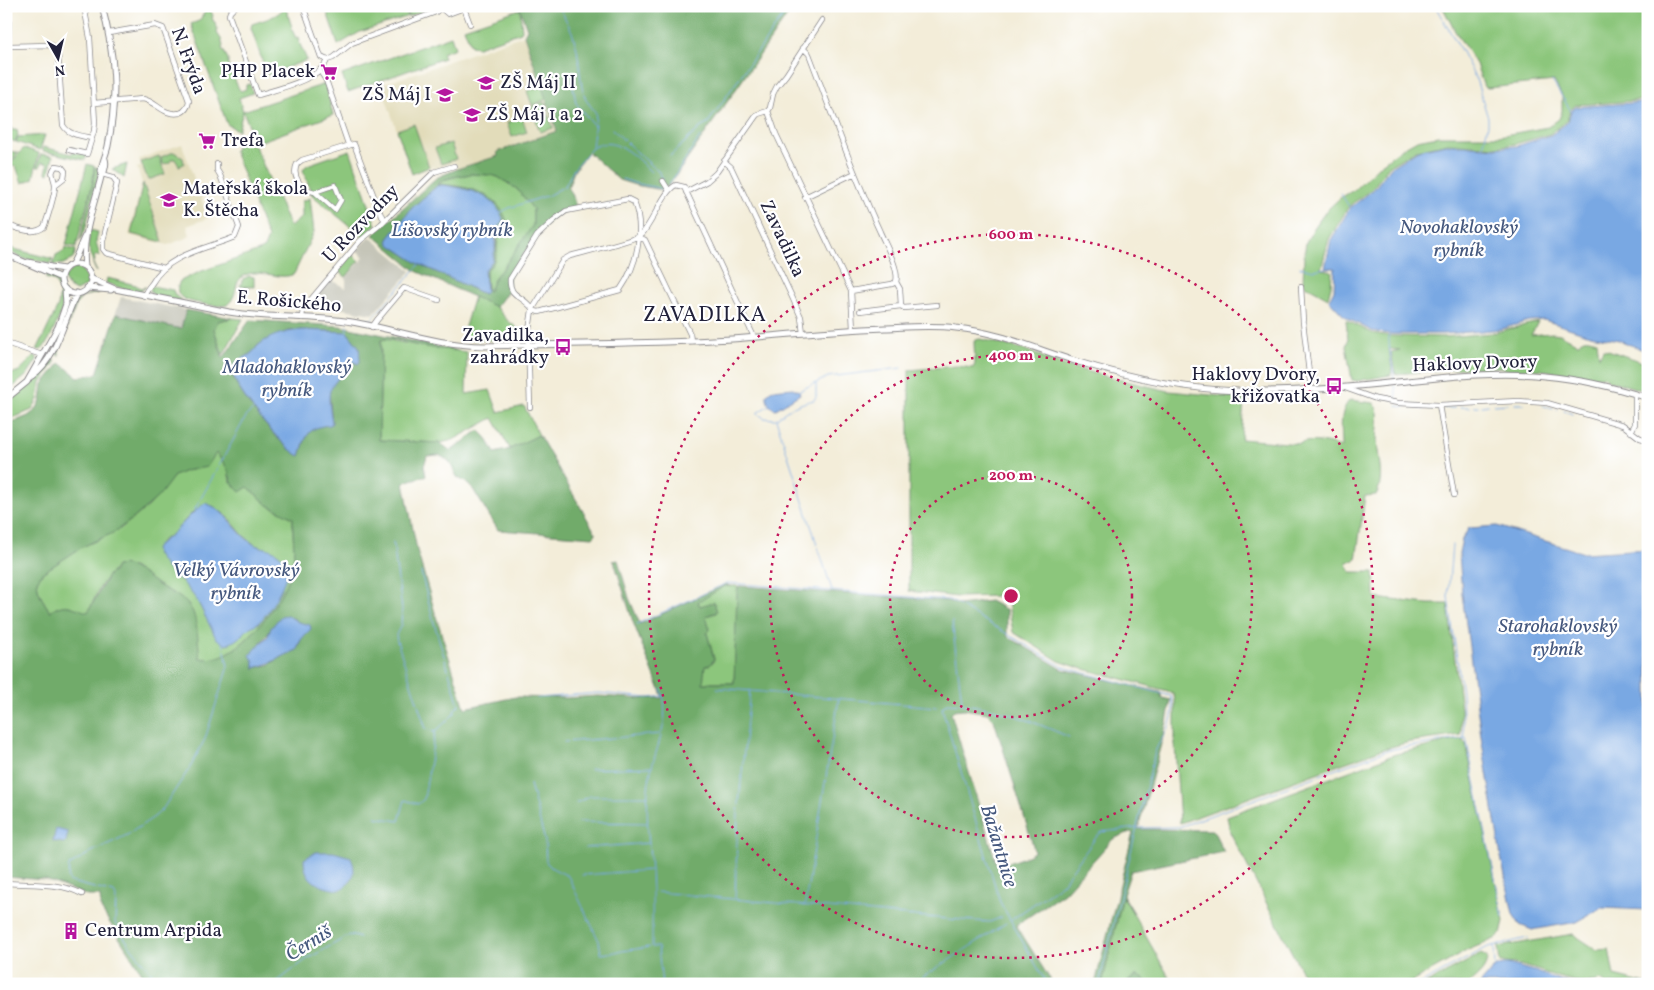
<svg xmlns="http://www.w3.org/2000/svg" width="1654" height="990" font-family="Vollkorn,serif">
  <rect width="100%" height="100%" fill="#fff"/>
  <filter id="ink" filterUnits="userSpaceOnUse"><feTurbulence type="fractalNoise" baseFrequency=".02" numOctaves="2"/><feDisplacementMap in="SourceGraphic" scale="10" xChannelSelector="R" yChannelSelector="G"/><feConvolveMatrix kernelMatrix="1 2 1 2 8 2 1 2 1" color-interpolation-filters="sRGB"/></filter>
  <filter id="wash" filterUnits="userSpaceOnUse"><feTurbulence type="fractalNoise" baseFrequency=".0096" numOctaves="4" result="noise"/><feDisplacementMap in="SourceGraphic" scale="20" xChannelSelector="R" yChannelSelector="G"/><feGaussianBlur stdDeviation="1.12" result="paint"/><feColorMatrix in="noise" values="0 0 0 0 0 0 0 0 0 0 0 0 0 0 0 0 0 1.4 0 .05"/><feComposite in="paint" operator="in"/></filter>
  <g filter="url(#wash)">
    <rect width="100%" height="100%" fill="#f3edd9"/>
    <!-- built -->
    <path fill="#e2dcba" d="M524 35 557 131 497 152 498 156 470 166 457 169 455 162 434 169 433 166 412 174 381 85Z
      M182 144 208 218 187 226 190 235 188 236 189 237 168 245 129 235 142 183 137 168 142 166 139 159Z"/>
    <!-- industrial -->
    <path fill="#c5c5b8" d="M370 237 411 271 373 314 331 307 317 295 330 280 346 288V278L364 257 356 250Z
      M121 297 186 310 181 330 115 315Z"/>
    <!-- green -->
    <path fill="#8cc67b" stroke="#57745b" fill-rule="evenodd" d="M209 6 213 16 212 18 218 29 217 33 221 39 223 46 222 48 228 59V65L239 89 241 91 246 89V85L250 84 253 93 239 98 243 111 325 84 333 115 256 143 243 111 238 131 227 124 191 24 199 21Z
      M285 6 292 27 291 28 296 38 299 37 300 41 299 42 307 60 267 75 251 28 252 24C263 20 279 17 285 6Z
      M325 6H411L406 17 360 32 338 45Z
      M412 6H436L407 17Z
      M1442 6H1648V100L1576 105 1570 110 1567 121 1550 134 1515 144 1495 147 1448 143 1416 150 1389 166 1372 189 1349 206 1329 239 1321 269 1332 271 1331 286 1328 298 1303 284 1304 256 1306 242 1314 228 1326 211 1340 198 1354 190 1380 165 1401 149 1417 140 1438 136H1499L1548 127 1559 119 1562 111V96L1554 81 1488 88 1484 87 1476 64 1455 31Z
      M520 9 522 30 521 32 478 47 471 46 464 28Z
      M451 36 455 48 442 53 444 58 348 92 342 75Z
      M542 86 547 99 532 105 527 91Z
      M544 102 553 128 540 132 531 107Z
      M522 117 527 132 512 137 507 123Z
      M414 124 429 167 412 174 397 130Z
      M11 127V130H17L18 135 15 142 6 138 7 128Z
      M45 135 40 150 16 142 18 137Z
      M241 139 255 146 290 227 302 217V201L310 198 314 232 294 274C279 282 255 265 241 278 233 285 239 295 227 305 219 307 211 305 203 304 189 301 171 299 180 281L202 271 259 251 264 248 268 238 234 151Z
      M451 143 456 159 441 164 435 148Z
      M43 147 72 154 73 152 87 155 85 160 43 151Z
      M24 148 39 153 33 179 22 183 16 166 11 167 10 164Z
      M7 150 18 153 9 163 6 164Z
      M350 150 376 225 363 237 312 195 303 170 307 165Z
      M174 152 183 158 184 164 179 166 175 159H172L169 163 163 164 161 157Z
      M41 154 53 156 49 174 46 173 48 164 42 162 40 167H37Z
      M159 156 165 174 148 180 141 162Z
      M87 164 94 166 93 181 76 247 66 245Z
      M127 164 124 178 112 169Z
      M95 167 100 168 85 231 80 241 93 184Z
      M471 174 490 175 498 177 517 189 533 209V225L503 268 495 277 489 291 487 290 486 271 493 263 497 252 498 235 506 219 437 185C446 177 460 176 471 174Z
      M143 183 163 242 131 234Z
      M90 230 98 232 96 242 100 256 97 255 94 257 95 260 93 264 97 272C91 264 93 253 88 248Z
      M6 243 11 244 10 248 53 259 50 264 40 261 25 259 6 250Z
      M65 247 76 250 73 259 63 264 53 265 56 255 64 251Z
      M352 254 359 261 346 277 338 271Z
      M76 267 82 270 89 281 86 286 76 291 69 287 64 279 67 274Z
      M47 275 55 278C59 284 64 292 64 300 63 310 51 339 44 347 42 350 40 350 37 350L58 306 60 292 55 281 45 278Z
      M249 276 254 277V287L240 286 243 279Z
      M107 278 136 285 140 288 146 287 139 292 127 290 106 283Z
      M152 286 173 290 175 295 183 302 153 295 150 290Z
      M100 292 99 293 84 296 77 303 59 349V356L57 355V348L65 333 76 301 91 293Z
      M474 296 496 307 508 321 525 334V340H461Z
      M232 318 243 319 223 355 214 329 218 321Z
      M1346 320 1372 333 1390 336 1444 337 1492 333 1538 322 1531 335 1552 333 1560 334 1578 344C1583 336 1589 339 1597 341L1599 357 1603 349 1608 350 1648 364V392L1608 380 1604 376 1590 377 1541 370H1507L1501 367 1446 369 1398 374 1395 373 1391 352 1400 350 1389 349 1392 369 1391 375 1357 381 1352 380 1346 346 1348 340Z
      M384 339 420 346 467 352 466 394 490 390 498 412 524 406 539 435 510 449 493 418 453 440 440 443 379 440 381 341Z
      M980 339 1023 349 1063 365 1117 379 1169 391 1242 398 1244 401 1241 439 1299 444C1311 438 1330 444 1342 447 1342 431 1338 412 1350 400L1374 403C1382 414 1377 429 1377 441 1378 459 1385 479 1376 495L1365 496 1356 560 1347 562 1348 567 1351 572H1374L1375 598 1428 604H1448L1461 709V735L1410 742 1380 750 1180 823 1175 746V702L1174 695 1168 691 1080 668 1059 661 1013 632 1008 602 1006 599 1000 596 957 597 909 591V370L957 366 973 368 975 364 974 342 975 340Z
      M35 355 37 358V360L27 375 6 393V376L19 371Z
      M52 360 56 361 41 382 38 399 32 410 6 421V404L33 383Z
      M216 453 228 469 230 481 248 487 268 505 293 518C292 534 296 552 292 567 285 598 238 667 200 658L193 613 176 595 159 586 133 567 116 566C114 571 111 572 108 576 99 586 94 600 88 613 68 607 70 601 50 612L41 597 38 589 37 581 42 573 82 547 120 529 149 506 174 476 185 471 197 469ZM213 506 227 516 243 535 255 545 276 552 281 590 259 623 248 627 245 632 206 618 197 600 182 581 166 568 160 542 172 534 194 511Z
      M725 586H736L738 587 734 683H702L705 666 713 662 714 659 707 633 710 630 706 616 716 613 700 606 698 602V600Z
      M1462 739 1466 744 1504 921 1501 933 1497 938 1468 950 1408 984H1308L1230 832 1227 816 1396 754C1419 749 1440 743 1462 739Z
      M1123 896 1173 984H1148L1144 979 1132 978 1125 984H1102Z
      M1573 934 1597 950 1609 949 1614 976 1646 984H1607L1601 980C1569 990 1532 961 1500 963L1498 947Z
      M1481 954 1487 957C1487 970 1478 975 1469 984H1425Z"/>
    <!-- forest -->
    <path fill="#71ab6b" stroke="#4a6653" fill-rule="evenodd" d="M519 6H794L670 184 663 190 635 185 619 180 588 152 574 171 568 188 572 193 576 207 554 216 536 236 509 277V290L496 307 416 271 373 235 436 178 457 169 498 156 497 152 557 131 524 35 527 29ZM471 174 490 175 498 177 517 189 533 209V225L503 268 495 277 489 291 487 290 486 271 493 263 497 252 498 235 506 219C495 190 464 186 437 184 445 177 460 176 471 174ZM437 186 476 193 495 204C495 225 502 255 484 270L486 287 484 294 419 264 389 244 388 239 412 208Z
      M186 310 232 318 218 321 214 329 223 358 250 320 340 326 456 350C444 349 432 348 420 346 409 344 392 336 381 340L379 440 440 443 451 451 479 430 486 437 495 453 510 449 539 435 596 534 593 537 498 530 471 486 457 477 449 461 439 455 427 456 424 466 426 476 411 480 404 483 417 550 436 616 465 708 515 697 567 698 598 696 644 699 643 698H663L633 622 614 561H612L618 560 629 598 640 624 726 584 730 586H725L698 602 700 606 714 602 717 612 706 616 710 630 707 633 714 659 710 665 705 666 703 683H734L737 591 739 586 948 601 959 605 990 601 1007 610V636L1062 669 1160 692 1162 698 1171 700 1167 722 1138 829 1213 830 1224 852 1131 871 1123 895 1134 913 1123 896 1102 984H1095L1133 833 1130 832 1113 839 1064 893 1016 925 1053 984H152L143 975 101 909 100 896H88L46 880 6 877V425L28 416 36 410 41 400 43 384 60 363 78 377 97 374 116 314 181 329ZM304 330 347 332 359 347 356 364 352 361 349 364 329 390 332 423C327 426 322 425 316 427 306 431 303 447 300 456 279 446 242 398 233 377L239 361 253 352 258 345 288 331ZM216 453C220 458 226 465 228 471 231 480 232 485 240 492L248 487 268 505 293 518C292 534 296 552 292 567 285 598 238 667 200 658 198 644 198 626 193 612 186 597 170 593 157 584 149 579 141 571 131 567 126 565 122 565 116 566L113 572 109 574 88 612C72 608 65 600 50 612L41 597 38 589 37 581 42 573 82 547 113 533 134 518 159 496 174 476 185 471 207 467ZM293 618 298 622 302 637 297 650 289 653 268 665 254 668C254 660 257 648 261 642 266 636 268 635 271 628ZM964 709 987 713 994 720 1033 845 1034 852C1023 859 1010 863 997 864L996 862 951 713 954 710Z
      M1137 975 1144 979 1148 984H1125Z"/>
    <!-- water -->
    <path fill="#79a8e3" stroke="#4e658f" d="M1648 102V352L1619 340 1590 335 1544 320 1529 321 1501 329 1481 331 1443 334H1389L1372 331 1345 317 1329 300 1334 290 1335 268H1325L1331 240 1350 208 1374 189 1391 167 1418 150 1447 144 1495 148 1517 146 1551 135 1568 122 1571 111 1576 107Z
      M443 185C467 189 494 193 503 219L495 235V250L492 261 484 271 486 291 484 294 419 264 389 244 388 239 412 208 437 186Z
      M303 330 347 332 359 347 360 361 358 364 352 361 332 386C326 396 331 412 332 423L330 425C307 427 306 436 300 456 284 450 230 386 233 370 234 361 243 359 249 355 254 352 256 347 260 344 273 334 288 331 303 330Z
      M793 388 799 391 800 394 776 409C769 408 766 401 767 394L772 390Z
      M205 503C228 510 235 534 255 545 262 548 271 548 277 553 280 555 283 558 286 561 286 564 287 569 287 572 286 583 267 617 258 623 255 626 250 626 248 629 241 636 236 641 226 645L216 638 197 600 182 581 166 568 157 555 155 549C160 542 167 539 173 533 184 523 192 512 205 503Z
      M1497 526 1584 553 1648 549V910L1601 908 1577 922 1532 930 1520 925 1513 914 1501 857 1481 736 1462 594 1459 553 1462 539 1469 528Z
      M287 615 298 622 310 625 311 629C304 636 299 640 297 650 282 656 271 664 254 668V662L250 655 268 636 271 628 281 616Z
      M56 829 68 832 66 841 64 843 53 841Z
      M316 852H333L351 857C357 874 354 880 340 890 320 888 304 881 304 859Z
      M1508 964 1534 971 1568 983 1580 984H1480L1495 967Z"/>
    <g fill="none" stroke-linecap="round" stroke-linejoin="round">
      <!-- stream -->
      <path stroke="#79a8e3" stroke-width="1" d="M1435 6 1462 52 1476 79 1488 118V125L1483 147
        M572 80 576 103 595 127
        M1552 81 1571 111
        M612 129 624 140
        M627 143 659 172 663 179
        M592 148C615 133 637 158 652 173
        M670 156 700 128 707 124 790 6
        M622 179 634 183 663 189
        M669 185 701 136
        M1341 194 1350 208
        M500 213 509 208 549 195 565 186 574 169 592 148 596 113 586 100 582 88 577 49 572 32 559 6
        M1300 267 1314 270 1325 268
        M353 317 371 320 419 265
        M347 332V326
        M1389 334C1388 348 1393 364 1394 379
        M1395 386 1397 400
        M799 391 815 383
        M1515 404H1524
        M769 405 757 413 764 418 775 419
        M1494 405 1508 404
        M1397 406 1405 407
        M1474 406H1478
        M1482 406 1488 405
        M1543 406 1553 408
        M1412 407 1423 409
        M1460 407H1470
        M1444 408H1455
        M1429 409H1436
        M1557 409 1558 410
        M1564 411 1573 414
        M194 511 247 415 254 409
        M1452 545 1448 597 1462 693 1464 738
        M421 572 434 623 459 705 454 710 455 713 435 732
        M832 590 776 419C787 409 800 403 814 400L816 397V383L828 377 902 368
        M952 621 962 702
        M637 624 727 583 950 600 1063 667 1171 696C1175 706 1172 719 1168 729 1164 737 1158 743 1155 752L1099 984
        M717 688 937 707
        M661 689C672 719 656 746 650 775 644 806 649 839 651 870 653 896 652 922 652 947H658L662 984
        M537 698 599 693 648 698 663 696
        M564 742 660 734
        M590 769 651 767
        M530 784 545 841 546 862 552 868 568 876 599 941 601 954 650 947
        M576 803 590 796H648
        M375 817 399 821 405 800 418 804 424 799 435 732 426 729 397 641 396 635 401 625 402 609 393 542
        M578 822 647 823
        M585 848 649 843
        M582 875 651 870
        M657 892 948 919 990 922 1002 917
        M735 898 738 813 750 690
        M805 904 839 698
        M1011 920 1062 884 1097 836 1102 832 1137 828 1179 827 1388 750 1466 738 1503 917
        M1494 946 1495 967
        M158 984 150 971 130 946 115 923 116 897 114 893 71 882 68 879 69 866 91 852 127 835 154 817 162 810 191 766 205 739 228 666 223 642
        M274 984 307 959 350 935 360 938
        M921 984 923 977 1006 923
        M1047 984 1000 902 942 708 947 703C990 704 1030 720 1069 737
        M1420 984 1488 947 1528 938"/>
    </g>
  </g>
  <g filter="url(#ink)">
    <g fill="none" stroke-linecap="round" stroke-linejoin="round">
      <!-- minor casing -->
      <g stroke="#8a888a" stroke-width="6">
        <path id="minor" d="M236 6 230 12 229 15 258 95C277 89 320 80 327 60
          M303 6 321 57 327 60
          M441 8 448 14 464 8
          M464 8 470 24
          M822 20 786 75 777 86 773 94 770 108 768 111 776 134 851 291 853 329
          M8 46 51 45 56 48 58 53 63 125C68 135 82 136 92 138
          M803 48 809 54C832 114 853 174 880 232 885 244 900 270 896 282L892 284 851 291
          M6 51 8 46 9 6
          M327 60 333 58 352 43 436 12 442 6
          M320 71 326 80 348 144
          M94 103 143 99C157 102 163 116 180 113 186 111 188 107 189 101L163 28 155 25 109 33
          M69 150 87 154 94 131 95 123 90 38 84 6
          M724 161 731 167 793 299 801 317 803 333
          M102 174 113 177 117 183 103 241V249L106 253 164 268
          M663 181 668 189
          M335 185 341 200 335 210 315 192Z
          M315 192C302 190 291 177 297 164L302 160 354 144 381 215 385 220
          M686 192 707 181 716 173 756 116 758 114 768 111
          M805 197 855 173
          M628 199 634 202C645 230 637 266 620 290L539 312C533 311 533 309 529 305 520 295 509 296 510 279L537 236 554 220 566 211Z
          M6 225C19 228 33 236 44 227 47 220 56 191 55 184 54 176 49 173 56 166L62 167 65 171 64 178 55 185
          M639 237 645 240 690 334 691 341
          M896 282 900 289 901 306
          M1301 287 1303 322 1311 390
          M144 296C145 291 149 287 152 283 168 254 206 249 235 237L239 227 220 175 217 170V164
          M860 311 901 306 904 308 937 305
          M302 318 303 309 360 241 381 224 434 172 454 166
          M372 327 377 320 404 288 439 300
          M6 343 42 355
          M1345 388 1376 399 1398 403 1439 405 1518 401 1547 403 1623 425 1640 438 1648 440
          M1439 405 1454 495
          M530 407 528 337 532 310 563 260 570 256C581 253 636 240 641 235 653 223 663 191 676 185L684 187 754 337
          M1631 432 1635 424V394
          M6 883C31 885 60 882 82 894"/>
      </g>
      <!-- tertiary casing -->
      <g stroke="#8a888a" stroke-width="7">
        <path id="tertiary" d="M102 173 101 171C102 162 106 155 108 146 118 96 115 55 102 6
          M6 254 61 278
          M28 262 51 267 64 269
          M72 264C78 255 80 244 86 234
          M61 279a15 15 0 1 1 30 0a15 15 0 1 1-30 0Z
          M85 267C81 236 95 203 102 173L104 172C105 167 107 164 105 159
          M90 278 115 289 229 312C270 319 312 315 352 322 398 330 437 345 484 346 567 344 650 344 732 339 783 335 834 330 885 328 909 327 933 325 956 328 998 332 1036 349 1075 361 1128 377 1183 389 1238 391 1291 392 1344 388 1397 382 1446 377 1495 371 1544 376 1579 379 1614 387 1648 398
          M87 288 111 290
          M32 376C58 357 63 321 77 293
          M6 399 27 382 58 327 66 304 65 289"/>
      </g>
      <!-- minor -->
      <use href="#minor" stroke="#fff" stroke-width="4.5"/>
      <!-- tertiary -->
      <use href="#tertiary" stroke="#fff" stroke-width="5"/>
    </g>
  </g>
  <!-- distance rings -->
  <g fill="none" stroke="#c2185b" stroke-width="2.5" stroke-dasharray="2.5 5">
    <circle cx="1011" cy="596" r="121"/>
    <circle cx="1011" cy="596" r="241"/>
    <circle cx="1011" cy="596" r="362"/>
  </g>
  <!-- icons -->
  <defs>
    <g id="supermarket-bare" transform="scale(1.35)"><path d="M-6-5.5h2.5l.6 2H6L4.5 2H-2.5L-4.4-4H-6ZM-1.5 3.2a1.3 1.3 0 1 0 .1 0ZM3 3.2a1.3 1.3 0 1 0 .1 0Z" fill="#b5179e" stroke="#fff" stroke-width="2.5" paint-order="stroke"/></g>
    <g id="school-bare" transform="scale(1.35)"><path d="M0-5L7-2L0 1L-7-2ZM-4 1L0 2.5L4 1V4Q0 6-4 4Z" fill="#b5179e" stroke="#fff" stroke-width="2.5" paint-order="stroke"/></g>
    <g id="bus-bare" transform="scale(1.35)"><path d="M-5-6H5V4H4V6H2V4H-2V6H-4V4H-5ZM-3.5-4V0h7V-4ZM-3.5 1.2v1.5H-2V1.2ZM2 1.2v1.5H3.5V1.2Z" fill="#b5179e" stroke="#fff" stroke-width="2.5" paint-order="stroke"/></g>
    <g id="building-bare" transform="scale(1.35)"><path d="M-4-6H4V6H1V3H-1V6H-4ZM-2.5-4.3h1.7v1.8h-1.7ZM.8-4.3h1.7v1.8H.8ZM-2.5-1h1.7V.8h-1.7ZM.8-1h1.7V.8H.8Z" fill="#b5179e" stroke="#fff" stroke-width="2.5" paint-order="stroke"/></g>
  </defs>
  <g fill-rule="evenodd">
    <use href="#supermarket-bare" x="329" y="72"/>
    <use href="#school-bare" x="486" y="83"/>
    <use href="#school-bare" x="445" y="95"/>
    <use href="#school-bare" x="472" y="115"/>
    <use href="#supermarket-bare" x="207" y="141"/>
    <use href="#school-bare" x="169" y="200"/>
    <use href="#bus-bare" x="563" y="347"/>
    <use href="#bus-bare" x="1334" y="386"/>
    <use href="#building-bare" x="71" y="931"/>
  </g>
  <g text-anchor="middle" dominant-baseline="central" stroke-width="4.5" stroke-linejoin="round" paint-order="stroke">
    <!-- street labels -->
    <g font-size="19" fill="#22223b" stroke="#fff">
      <text transform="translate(188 61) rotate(70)">N. Frýda</text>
      <text transform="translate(361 224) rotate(-46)">U Rozvodny</text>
      <text transform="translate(782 239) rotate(65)">Zavadilka</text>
      <text transform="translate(289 302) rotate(5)">E. Rošického</text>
      <text transform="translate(1475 364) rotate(-2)">Haklovy Dvory</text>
    </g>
    <!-- poi labels -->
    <g font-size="19" fill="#22223b" stroke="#fff" text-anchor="start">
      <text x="315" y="72" text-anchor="end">PHP Placek</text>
      <text x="500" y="83">ZŠ Máj II</text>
      <text x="431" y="95" text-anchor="end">ZŠ Máj I</text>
      <text x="486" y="115">ZŠ Máj 1 a 2</text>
      <text x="221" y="141">Trefa</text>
      <text x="183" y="189">Mateřská škola<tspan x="183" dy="22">K. Štěcha</tspan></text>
      <text x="549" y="336" text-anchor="end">Zavadilka,<tspan x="549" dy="22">zahrádky</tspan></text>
      <text x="1320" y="375" text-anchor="end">Haklovy Dvory,<tspan x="1320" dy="22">křižovatka</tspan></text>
      <text x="85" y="931">Centrum Arpida</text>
    </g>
    <!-- water labels -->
    <g font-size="20" font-style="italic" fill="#45587e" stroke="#fff">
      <text x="1459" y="228">Novohaklovský<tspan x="1459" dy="23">rybník</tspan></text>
      <text x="452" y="231">Lišovský rybník</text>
      <text x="287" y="368">Mladohaklovský<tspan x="287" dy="23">rybník</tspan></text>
      <text x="236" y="571">Velký Vávrovský<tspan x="236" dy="23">rybník</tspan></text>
      <text x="1558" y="627">Starohaklovský<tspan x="1558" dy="23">rybník</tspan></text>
      <text transform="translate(998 846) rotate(73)">Bažantnice</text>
      <text transform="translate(309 944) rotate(-32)">Černiš</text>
    </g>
    <!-- quarter labels -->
    <g font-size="21" letter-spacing="1" fill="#22223b" stroke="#fff">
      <text x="705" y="315">ZAVADILKA</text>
    </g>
  </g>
  <circle cx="1011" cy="596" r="8" fill="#c2185b" stroke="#fff" stroke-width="2.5"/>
  <g font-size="15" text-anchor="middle" font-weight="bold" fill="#c2185b" stroke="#fff" stroke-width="4.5" stroke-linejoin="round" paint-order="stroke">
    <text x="1011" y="239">600 m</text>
    <text x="1011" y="360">400 m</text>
    <text x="1011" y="480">200 m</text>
  </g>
  <!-- margin -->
  <rect width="1654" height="990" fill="none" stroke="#fff" stroke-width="25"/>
  <!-- north arrow -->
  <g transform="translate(58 58) rotate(172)" stroke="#ffffff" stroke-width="4" paint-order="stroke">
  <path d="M0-4L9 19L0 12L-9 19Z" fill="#22223b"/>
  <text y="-8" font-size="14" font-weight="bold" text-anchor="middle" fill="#22223b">N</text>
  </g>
</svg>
